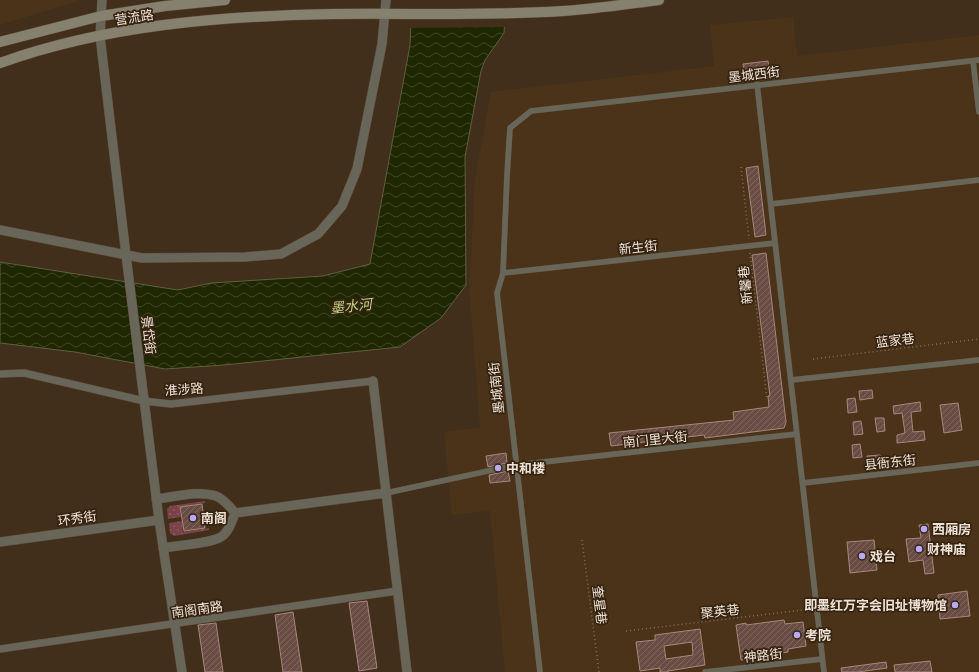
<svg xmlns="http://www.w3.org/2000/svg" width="979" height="672" font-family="Montserrat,'Noto Sans SC',sans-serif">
  <defs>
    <pattern id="grass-dots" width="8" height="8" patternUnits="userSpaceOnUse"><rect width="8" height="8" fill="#7b4249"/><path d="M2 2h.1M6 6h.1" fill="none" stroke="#8e5d62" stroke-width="1.8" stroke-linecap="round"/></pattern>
    <pattern id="water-waves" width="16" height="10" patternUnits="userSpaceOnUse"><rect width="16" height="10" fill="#1f2700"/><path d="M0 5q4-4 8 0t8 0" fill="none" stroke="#404624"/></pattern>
    <pattern id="building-hatch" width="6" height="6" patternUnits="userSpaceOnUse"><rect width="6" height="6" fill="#694c43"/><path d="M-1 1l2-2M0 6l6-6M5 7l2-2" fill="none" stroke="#7f665d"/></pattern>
  </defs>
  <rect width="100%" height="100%" fill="#412e1b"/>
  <!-- built -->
  <path fill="#4a3319" d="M0 0H77L76 2 0 25Z
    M793 17 797 56 979 35V672H505L490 511 452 515 444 432 480 427 469 287 475 178 491 92 714 66 710 25Z"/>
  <!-- grass -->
  <path fill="url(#grass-dots)" d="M205 501V503L180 507 181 517 168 519 167 509 170 506Z
    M182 521 183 532 209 528V530L174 536 170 533 169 523Z"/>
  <!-- water -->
  <path fill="url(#water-waves)" stroke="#5d5f40" d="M412 0H506L504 33 485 60 481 71 465 157 466 285 441 318 400 347 224 365 165 369 75 352 0 343V262L178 290 211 283 323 276 370 264 410 45Z"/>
  <!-- pier -->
  <path fill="#412e1b" d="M410 0H508L507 27 409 28Z"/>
  <!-- building -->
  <path fill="url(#building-hatch)" stroke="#a7877c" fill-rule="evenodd" d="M768 61 770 78 745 81 743 64Z
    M758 166 766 235 755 237 746 168Z
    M766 253 786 422 784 428 705 438 704 435 611 446 609 433 734 420 733 412 769 407 768 396H770L752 255Z
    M872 390 873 398 860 400 859 391Z
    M855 398 857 412 848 413 847 399Z
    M920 402 921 411 911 412 913 432 924 431 925 440 897 443V435L905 433 902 413 894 414 893 406Z
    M958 403 962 430 944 433 940 405Z
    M875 418H884L885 431 877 432Z
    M861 421 863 434 854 435 853 422Z
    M860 444 862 457 853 458 852 445Z
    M506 453 507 463 488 467 486 456Z
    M880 455 881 463 868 465 867 456Z
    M508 471 510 481 490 483 489 475Z
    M202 504 205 528 184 531 180 507Z
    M928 524 934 573 925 574 923 560 909 562 906 539 921 538 919 525Z
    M874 540 877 570 850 573 847 542Z
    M967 591 970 616 940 619 938 595Z
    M367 601 377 668 359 671 349 603Z
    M293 612 302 672H283L275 615Z
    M784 620 785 624 803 622 806 646 788 649V652L751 657V659L741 660 736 625 746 623V625Z
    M216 623 223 672H205L198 625Z
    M700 629 705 665 668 671V672H660V668L640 671 636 642 655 640V635ZM692 642 693 655 666 659 664 646Z
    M930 661 932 672H895L894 665Z
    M886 662 887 668 858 672H842L841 668Z"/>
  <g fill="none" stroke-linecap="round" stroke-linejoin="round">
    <!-- pedestrian casing -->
    <g stroke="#5d4b39" stroke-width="6">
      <path id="pedestrian" d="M973 61 979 112
        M757 84 824 672
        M771 204 979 180
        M503 273 775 243
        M791 380 979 360
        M803 483 979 463
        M386 493 516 465 797 434
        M540 672 497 293 503 273 507 176 510 128 531 111 979 60
        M705 672 822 659"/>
    </g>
    <!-- minor casing -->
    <g stroke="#5d4b39" stroke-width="8">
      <path id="minor" d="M0 374 24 373 144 401 171 404 373 381
        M0 649 397 591"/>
    </g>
    <!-- tertiary casing -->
    <g stroke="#5d4b39" stroke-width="10">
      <path id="tertiary" d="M102 0 100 36 126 255 159 520 182 672
        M0 230 142 258 245 257 281 254 318 234 342 206 357 169 382 44 386 0
        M373 381 407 672
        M156 499C175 497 198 490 216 496 224 499 230 507 235 513 232 521 229 532 221 537 209 544 178 545 163 548
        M235 513 386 493
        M0 542 159 520"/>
    </g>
    <!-- secondary casing -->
    <g stroke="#5d4b39" stroke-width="11">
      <path id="secondary" d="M0 42 101 16 165 6 225 0
        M0 63C106 25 220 16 333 14 409 13 486 16 563 11 595 9 627 4 659 0"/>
    </g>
    <!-- path -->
    <path stroke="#80705f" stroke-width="1.5" stroke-dasharray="1 3" stroke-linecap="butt" d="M741 167 749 239
      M750 253 767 400
      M813 359 979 339
      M582 540 599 672
      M626 631 811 609"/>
    <!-- pedestrian -->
    <use href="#pedestrian" stroke="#686559" stroke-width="5.5"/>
    <!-- minor -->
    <use href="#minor" stroke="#686559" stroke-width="7"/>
    <!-- tertiary -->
    <use href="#tertiary" stroke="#686559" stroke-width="9"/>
    <!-- secondary -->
    <use href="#secondary" stroke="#86816e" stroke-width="10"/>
  </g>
  <!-- markers -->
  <g fill="#b9aaf7" stroke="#362411" stroke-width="1.5">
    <circle cx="498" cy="468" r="4"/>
    <circle cx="193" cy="518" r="4"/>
    <circle cx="924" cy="529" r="4"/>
    <circle cx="919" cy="549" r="4"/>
    <circle cx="862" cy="556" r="4"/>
    <circle cx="955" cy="605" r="4"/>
    <circle cx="797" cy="635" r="4"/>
  </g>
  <g text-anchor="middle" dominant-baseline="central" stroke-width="3.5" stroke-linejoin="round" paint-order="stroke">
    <!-- street labels -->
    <g font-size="13" fill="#efe3d7" stroke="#362411">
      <text transform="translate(134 17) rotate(-9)">营流路</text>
      <text transform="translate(754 74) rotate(-7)">墨城西街</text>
      <text transform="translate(638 247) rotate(-6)">新生街</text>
      <text transform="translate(745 285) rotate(-96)">新馨巷</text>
      <text transform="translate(149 335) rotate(83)">景岱街</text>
      <text transform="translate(895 340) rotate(-7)">蓝家巷</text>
      <text transform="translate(496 388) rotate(-96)">墨城南街</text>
      <text transform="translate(184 389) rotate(-4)">淮涉路</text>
      <text transform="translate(655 439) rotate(-6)">南门里大街</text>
      <text transform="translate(890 462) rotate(-6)">县衙东街</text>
      <text transform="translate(77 518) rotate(-8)">环秀街</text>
      <text transform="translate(600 605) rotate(83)">奎星巷</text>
      <text transform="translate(197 609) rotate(-8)">南阁南路</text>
      <text transform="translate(720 611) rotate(-7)">聚英巷</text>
      <text transform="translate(763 655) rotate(-6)">神路街</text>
    </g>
    <!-- poi labels -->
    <g font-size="13" font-weight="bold" fill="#efe3d7" stroke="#362411" text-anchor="start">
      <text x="506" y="468">中和楼</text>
      <text x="201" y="518">南阁</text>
      <text x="932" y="529">西厢房</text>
      <text x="927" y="549">财神庙</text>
      <text x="870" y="556">戏台</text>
      <text x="947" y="605" text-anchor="end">即墨红万字会旧址博物馆</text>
      <text x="805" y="635">考院</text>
    </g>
    <!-- water labels -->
    <g font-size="14" font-style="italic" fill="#c0d582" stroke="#362411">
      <text transform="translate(351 306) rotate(-6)">墨水河</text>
    </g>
  </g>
</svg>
